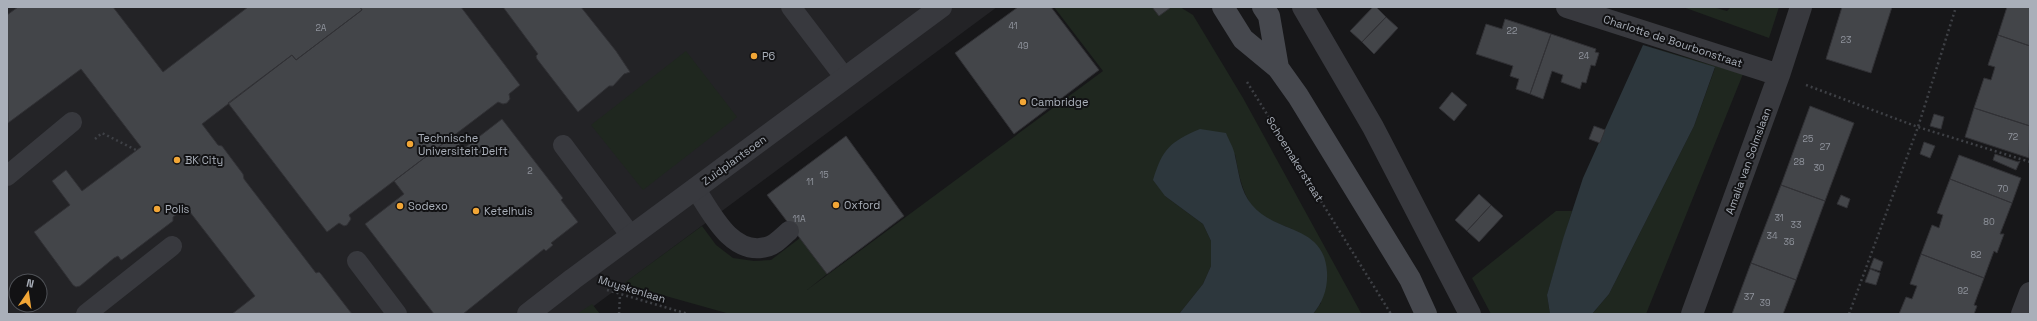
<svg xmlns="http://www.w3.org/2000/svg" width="2037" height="321" font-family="'Space Grotesk',sans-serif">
  <rect width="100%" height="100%" fill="#171719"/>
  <!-- built -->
  <path fill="#232326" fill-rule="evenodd" d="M7 7H997L583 314H7ZM16 281H40V305H16Z"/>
  <!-- green -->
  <path fill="#1f271f" d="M1054 7H1180L1193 15 1243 98 1361 313 1313 314 1321 303 1292 229C1283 225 1274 222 1266 218 1244 207 1239 176 1235 154L1165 196 1203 224 1211 241V266L1203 284 1179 314H730L623 284 702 226 716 245 733 258 754 261 771 260 800 238 827 274 807 290 1103 71Z
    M1683 7H1713L1727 11 1731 7H1779L1769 38Z
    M1643 45 1743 74 1646 314H1592L1609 294 1694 126 1715 68Z
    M686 51 737 117 643 190 591 125Z
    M1556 211H1572L1547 295 1550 314H1491L1472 278Z
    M592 304 600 314H577Z"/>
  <!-- water -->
  <path fill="#2d373d" d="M1643 45 1715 67 1694 126 1609 294 1592 314H1550L1547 295 1563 239 1583 178Z
    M1200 129 1226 133C1229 141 1234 148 1235 156 1239 173 1240 191 1252 205 1276 234 1324 224 1327 272 1328 288 1323 302 1313 314H1179L1203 284 1211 266V241L1203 224 1165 196 1153 180C1163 148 1170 142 1200 129Z"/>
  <!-- building -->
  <path fill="#434549" stroke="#313135" d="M18 7H113L163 72 248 7H360L362 10 296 60 292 55 202 124 218 145 222 146 243 174 244 179 316 273 319 272 321 274 352 314H232L255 296 186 207 173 217V221L123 259 121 260 118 256 114 258 80 286 76 287 73 285 34 232 70 205 52 181 66 170 82 191 141 147 81 69 8 123 7 15Z
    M360 7H461L520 85 509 94 510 99 507 103 503 104 498 102 349 215 351 219 347 225 344 226 339 223 327 232 228 103 292 55 296 60 362 10Z
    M503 7H581L616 51 630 72 624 74 613 86H609L578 112 537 59 536 56 538 54Z
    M1018 7H1051L1099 70 1014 134 955 53Z
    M1152 7H1170V8L1159 16Z
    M1373 7H1376L1386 17 1362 42 1350 31Z
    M1842 7H1892L1871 73 1826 59Z
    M2007 7H2030V46L1998 35Z
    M1386 17 1398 28 1374 54 1362 42Z
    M1505 19 1551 34 1530 94 1516 89 1519 79 1510 76 1513 66 1476 54 1486 24 1502 29Z
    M1551 34 1596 49 1595 52 1599 53 1595 66 1591 65 1586 83 1582 82 1580 89 1561 82 1563 75 1552 71 1543 99 1530 94Z
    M1998 35 2030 46V126L1974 108 1984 78 1991 80 1995 67 1988 65Z
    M1452 92 1467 105 1454 121 1439 108Z
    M1810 106 1854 123 1825 201 1781 185Z
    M1974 108 2030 126 2029 158 1965 137Z
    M1934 114 1944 117 1941 129 1930 126Z
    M502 119 563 198 561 200 578 222 551 243 553 245 546 251 544 249 463 314H434L365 224 404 194 394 181 453 136 463 149Z
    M1594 126 1605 130 1600 143 1589 139Z
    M846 136 904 216 827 274 767 195Z
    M1924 142 1935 146 1930 158 1920 154Z
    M1995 154 2018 162 2020 161 2016 170 1993 160Z
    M1959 155 2021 178 2012 203 1950 179Z
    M1950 179 2012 203 2000 234H2004L1997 253 1994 251 1984 278 1921 254 1932 225 1939 228 1943 215 1937 213Z
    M1781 185 1825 201 1796 280 1751 263Z
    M1479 194 1491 205 1467 231 1455 220Z
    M1841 195 1850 199 1847 208 1837 204Z
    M1491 205 1503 216 1479 242 1467 231Z
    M1921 254 1984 278 1974 305 1977 306 1974 314H1899L1906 297 1912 299 1917 286 1910 284Z
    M1874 258 1883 262 1880 271 1870 268Z
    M1751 263 1796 280 1783 314H1732Z
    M1870 269 1880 273 1876 285 1865 282Z"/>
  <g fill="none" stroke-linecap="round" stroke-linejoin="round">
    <!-- path -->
    <path stroke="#3e4045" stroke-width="2.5" stroke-dasharray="2 3" stroke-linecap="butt" d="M1247 82 1391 314
      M1806 85 1918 127 2030 162
      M95 139 102 133 136 150
      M607 290 688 314
      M619 314 620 295
      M1849 314 1918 127 1956 7"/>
    <!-- service -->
    <path stroke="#38393e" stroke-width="20" d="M791 7 845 78
      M563 145 631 236
      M7 176 72 122
      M695 188C711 212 731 256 766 247 774 246 783 236 789 231
      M357 261 397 314
      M86 314 172 246"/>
    <!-- minor -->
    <path stroke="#38393e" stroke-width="22" d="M1303 7 1373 127 1470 314
      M1567 7 1779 75
      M1692 314 1779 75 1801 7
      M2022 314 2030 293"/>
    <!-- tertiary -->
    <path stroke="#38393e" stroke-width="22" d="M528 314 573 279 941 7"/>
    <!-- secondary -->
    <path stroke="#46484e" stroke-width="22" d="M1223 7 1243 39 1278 68 1298 96 1410 279 1426 314
      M1263 7 1269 16 1278 68"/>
  </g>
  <!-- markers -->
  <g fill="#f2a636" stroke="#121214" stroke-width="1.5">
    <circle cx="754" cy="56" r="4"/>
    <circle cx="1023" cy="102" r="4"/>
    <circle cx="410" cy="144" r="4"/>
    <circle cx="177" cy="160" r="4"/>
    <circle cx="836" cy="205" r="4"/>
    <circle cx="400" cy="206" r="4"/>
    <circle cx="157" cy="209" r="4"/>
    <circle cx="476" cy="211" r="4"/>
  </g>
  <g text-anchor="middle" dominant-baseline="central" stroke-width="4" stroke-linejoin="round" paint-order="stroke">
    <!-- number labels -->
    <g font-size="9" fill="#90949d">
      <text x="1013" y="26">41</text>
      <text x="321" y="28">2A</text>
      <text x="1512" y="31">22</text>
      <text x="1846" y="40">23</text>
      <text x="1023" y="46">49</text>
      <text x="1584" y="56">24</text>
      <text x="2013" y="137">72</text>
      <text x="1808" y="139">25</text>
      <text x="1825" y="147">27</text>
      <text x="1799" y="162">28</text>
      <text x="1819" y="168">30</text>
      <text x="530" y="171">2</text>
      <text x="824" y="175">15</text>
      <text x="810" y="182">11</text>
      <text x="2003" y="189">70</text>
      <text x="1779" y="218">31</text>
      <text x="799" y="219">11A</text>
      <text x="1989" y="222">80</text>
      <text x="1796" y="225">33</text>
      <text x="1772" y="236">34</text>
      <text x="1789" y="242">36</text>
      <text x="1976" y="255">82</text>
      <text x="1963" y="291">92</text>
      <text x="1749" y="297">37</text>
      <text x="1765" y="303">39</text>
    </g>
    <!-- street labels -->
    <g font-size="11" fill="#a9afb9" stroke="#121214">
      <text transform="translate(1673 41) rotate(18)">Charlotte de Bourbonstraat</text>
      <text transform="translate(1295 159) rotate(58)">Schoemakerstraat</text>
      <text transform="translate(734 160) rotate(-36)">Zuidplantsoen</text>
      <text transform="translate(1748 161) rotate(-70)">Amalia van Solmslaan</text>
      <text transform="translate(632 289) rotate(17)">Muyskenlaan</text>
    </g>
    <!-- poi labels -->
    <g font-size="11" fill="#a9afb9" stroke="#121214" text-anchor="start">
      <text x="762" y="56">P6</text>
      <text x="1031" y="102">Cambridge</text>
      <text x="418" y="138">Technische<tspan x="418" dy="13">Universiteit Delft</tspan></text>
      <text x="185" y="160">BK City</text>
      <text x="844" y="205">Oxford</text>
      <text x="408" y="206">Sodexo</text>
      <text x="165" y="209">Polis</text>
      <text x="484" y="211">Ketelhuis</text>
    </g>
  </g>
  <!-- border -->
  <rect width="2037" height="321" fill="none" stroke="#a9afb9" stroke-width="16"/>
  <!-- north arrow -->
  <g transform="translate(28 293) rotate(13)"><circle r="19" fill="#121214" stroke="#4e5156"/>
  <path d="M0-3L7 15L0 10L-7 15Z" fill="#f2a636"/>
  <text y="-6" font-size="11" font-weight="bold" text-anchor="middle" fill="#a9afb9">N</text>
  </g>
</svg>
